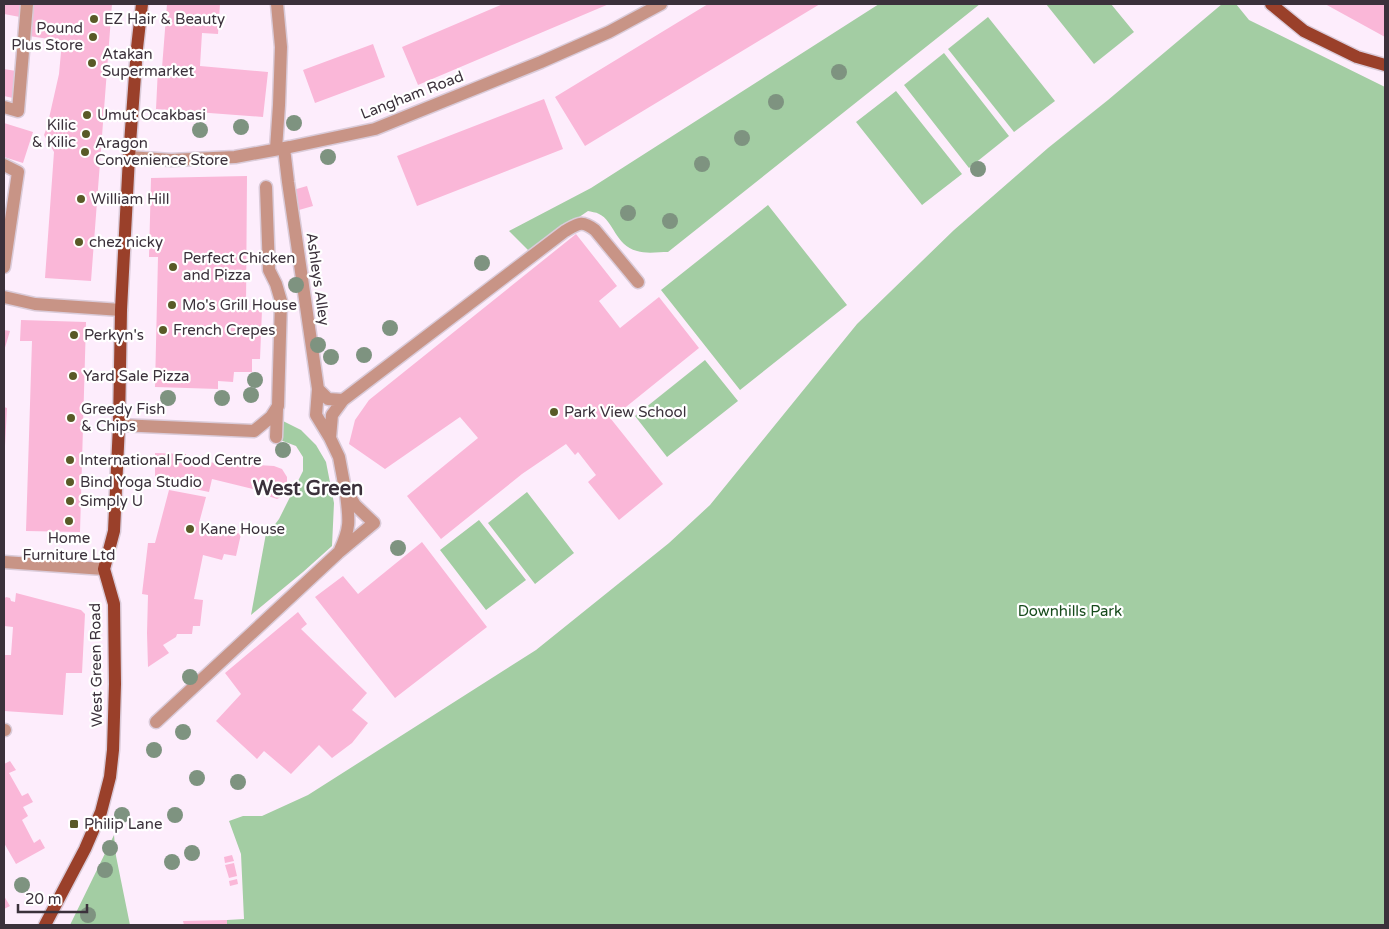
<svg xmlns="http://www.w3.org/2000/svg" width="1389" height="929" font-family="'Varela Round',sans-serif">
  <rect width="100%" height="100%" fill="#fdedfc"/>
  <!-- green -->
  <path fill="#a3cda3" d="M879 4H980L668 252C659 252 646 254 637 251 615 245 614 221 599 214 596 212 591 212 588 211L529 251 509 231 591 188Z
    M1046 4H1111L1134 32 1094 64Z
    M1222 4H1236L1249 20 1385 87V925H227V920L244 919 241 854 229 821 243 816H262L308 795 536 650 669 543 710 505 857 324 954 230 1048 148 1108 100Z
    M988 17 1055 101 1014 132 948 49Z
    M944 53 1009 136 969 168 904 85Z
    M896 91 962 174 922 205 856 122Z
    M768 205 847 305 740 390 661 290Z
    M705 360 738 401 667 457 635 416Z
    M281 420 301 430 316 445 326 462 334 503 332 546 303 572 251 615 267 528 273 527 279 519 303 471V457L296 446 280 440Z
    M527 492 574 553 535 584 488 523Z
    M479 520 526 580 486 610 440 550Z
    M114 835 116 856 130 925H70Z"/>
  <!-- building -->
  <path fill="#fab7d8" d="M4 4H22L20 17 4 14Z
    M32 4H112L91 281 45 278 54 152 44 135 47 127 59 74 62 41 29 36Z
    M167 4H220L218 34 202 33 200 66 268 72 263 117 156 109 158 68H162Z
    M503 4H609L418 85 402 47Z
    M708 4H820L585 146 555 97Z
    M1325 4H1385V37Z
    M373 44 385 77 315 103 303 70Z
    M4 69 16 71 13 98 4 96Z
    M544 99 563 149 417 206 397 156Z
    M4 123 33 132 23 163 4 157Z
    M247 176 246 310H262L260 359H252V372H234L233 382 218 381V389L155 387 158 257H149L151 178Z
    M307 186 313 206 299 210 293 190Z
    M576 234 617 286 599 301 620 328 659 297 699 348 611 419 663 484 619 520 588 482 596 475 578 452 575 455 566 444 522 474 441 539 407 496 478 438 460 417 385 469 349 444 355 420 369 400Z
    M21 320 86 322 80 532 26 531 32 341H20Z
    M4 330 10 331 4 351Z
    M4 407 7 408 5 446H4Z
    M155 453 186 454V461L274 466 282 469 287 477V487L281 497 277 499 265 495V492L212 479 209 492 171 484 155 479Z
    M169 490 206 497 199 523 241 534 236 556 224 554 222 560 203 555 194 599 203 600 200 626H193L192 634H177L176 637 163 645 169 653 148 667 147 633 148 595 142 594 148 543H155Z
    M422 542 487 627 395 698 315 597 343 576 358 594Z
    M16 593 81 610 85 614 82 673H66L63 715 4 711V655H11L13 627 4 626V599L6 597 10 598 11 601 15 602Z
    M298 612 307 624 301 629 367 693 352 710 368 723 352 743 332 758 319 745 291 774 264 751 257 759 216 721 241 694 225 673Z
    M10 761 16 770 9 773 22 796 28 793 33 802 23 807 28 816 22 820 34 843 40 839 45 848 16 864 4 843V764Z
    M232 855 234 861 225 863 224 857Z
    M234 863 237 876 229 878 225 865Z
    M237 879 238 884 230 886 229 881Z
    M4 896 10 906 4 909Z
    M227 920V925H184L183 921Z"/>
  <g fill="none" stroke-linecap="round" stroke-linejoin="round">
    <!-- minor casing -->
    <g stroke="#dacbd9" stroke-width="15">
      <path id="minor" d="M4 107 18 111 27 4
        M276 149 279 105 281 47 277 4
        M129 157 171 160 235 157 290 147 375 129 541 62 609 32 661 4
        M4 165 18 172 4 267
        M4 297 35 304 121 310
        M318 389 328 399 343 400
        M119 425 254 431 271 417 278 406 281 301 276 284 269 270 266 187
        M276 437 277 409
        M330 438 332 415 343 400 565 231C579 223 582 220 595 230L638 282
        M340 550C351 527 349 519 346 494
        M4 562 104 569
        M156 722 338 553 374 523 355 505 345 489 339 457 330 438 316 415 318 389 288 182 284 148
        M4 730H5"/>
    </g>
    <!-- major casing -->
    <g stroke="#dacbd9" stroke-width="15">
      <path id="major" d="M1271 4 1304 31 1357 57 1385 65
        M45 925 85 849 101 812 110 777 113 750 115 684 114 604 104 569 114 531 119 425 121 310 129 157 137 48 142 4"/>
    </g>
    <!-- minor -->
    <use href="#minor" stroke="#c89486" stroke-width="12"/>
    <!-- major -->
    <use href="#major" stroke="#9a402a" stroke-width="12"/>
  </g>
  <!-- trees -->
  <g fill="#7e9380">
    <circle cx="839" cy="72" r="8"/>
    <circle cx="776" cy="102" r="8"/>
    <circle cx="294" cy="123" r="8"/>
    <circle cx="241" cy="127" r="8"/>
    <circle cx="200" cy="130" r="8"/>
    <circle cx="742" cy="138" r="8"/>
    <circle cx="328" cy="157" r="8"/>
    <circle cx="702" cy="164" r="8"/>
    <circle cx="978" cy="169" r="8"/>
    <circle cx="628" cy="213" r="8"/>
    <circle cx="670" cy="221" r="8"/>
    <circle cx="482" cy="263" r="8"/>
    <circle cx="296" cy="285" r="8"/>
    <circle cx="390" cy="328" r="8"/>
    <circle cx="318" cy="345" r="8"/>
    <circle cx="364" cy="355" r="8"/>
    <circle cx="331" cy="357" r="8"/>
    <circle cx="255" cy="380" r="8"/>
    <circle cx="251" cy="395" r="8"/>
    <circle cx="168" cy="398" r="8"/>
    <circle cx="222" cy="398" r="8"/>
    <circle cx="283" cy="450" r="8"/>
    <circle cx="398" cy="548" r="8"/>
    <circle cx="190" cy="677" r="8"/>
    <circle cx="183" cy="732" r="8"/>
    <circle cx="154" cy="750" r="8"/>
    <circle cx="197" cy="778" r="8"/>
    <circle cx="238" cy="782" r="8"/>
    <circle cx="122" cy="815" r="8"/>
    <circle cx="175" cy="815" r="8"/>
    <circle cx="110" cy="848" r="8"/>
    <circle cx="192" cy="853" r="8"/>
    <circle cx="172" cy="862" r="8"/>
    <circle cx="105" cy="870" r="8"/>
    <circle cx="22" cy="885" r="8"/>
    <circle cx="88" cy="915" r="8"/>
  </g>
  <!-- markers -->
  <g fill="#595a27" stroke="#fff" stroke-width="2">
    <circle cx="94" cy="19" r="5"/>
    <circle cx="93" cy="37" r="5"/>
    <circle cx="92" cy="63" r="5"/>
    <circle cx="87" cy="115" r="5"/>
    <circle cx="86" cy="134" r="5"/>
    <circle cx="85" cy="152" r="5"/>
    <circle cx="81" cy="199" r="5"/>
    <circle cx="79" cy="242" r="5"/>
    <circle cx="173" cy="267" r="5"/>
    <circle cx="172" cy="305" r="5"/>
    <circle cx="163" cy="330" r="5"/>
    <circle cx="74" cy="335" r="5"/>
    <circle cx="73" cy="376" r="5"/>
    <circle cx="554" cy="412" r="5"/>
    <circle cx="71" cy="418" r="5"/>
    <circle cx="70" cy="460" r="5"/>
    <circle cx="70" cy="482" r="5"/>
    <circle cx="70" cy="501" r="5"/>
    <circle cx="69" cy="521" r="5"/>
    <circle cx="190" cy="529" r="5"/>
    <rect x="69" y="819" width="10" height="10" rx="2.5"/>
  </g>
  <g text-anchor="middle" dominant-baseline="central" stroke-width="4.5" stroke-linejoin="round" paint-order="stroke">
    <!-- poi labels -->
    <g font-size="15" fill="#3b313b" stroke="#fff" text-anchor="start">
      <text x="104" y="19">EZ Hair &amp; Beauty</text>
      <text x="83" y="28" text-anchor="end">Pound<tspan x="83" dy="17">Plus Store</tspan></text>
      <text x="102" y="54">Atakan<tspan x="102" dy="17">Supermarket</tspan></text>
      <text x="97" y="115">Umut Ocakbasi</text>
      <text x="76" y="125" text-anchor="end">Kilic<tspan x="76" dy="17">&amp; Kilic</tspan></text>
      <text x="95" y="143">Aragon<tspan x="95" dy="17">Convenience Store</tspan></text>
      <text x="91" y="199">William Hill</text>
      <text x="89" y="242">chez nicky</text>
      <text x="183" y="258">Perfect Chicken<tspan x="183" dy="17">and Pizza</tspan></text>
      <text x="182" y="305">Mo's Grill House</text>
      <text x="173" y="330">French Crepes</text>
      <text x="84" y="335">Perkyn's</text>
      <text x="83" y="376">Yard Sale Pizza</text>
      <text x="81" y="409">Greedy Fish<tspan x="81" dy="17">&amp; Chips</tspan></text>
      <text x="564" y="412">Park View School</text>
      <text x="80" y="460">International Food Centre</text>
      <text x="80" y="482">Bind Yoga Studio</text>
      <text x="80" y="501">Simply U</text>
      <text x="200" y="529">Kane House</text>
      <text x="69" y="538" text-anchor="middle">Home<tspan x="69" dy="17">Furniture Ltd</tspan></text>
      <text x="84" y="824">Philip Lane</text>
    </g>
    <!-- street labels -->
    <g font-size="15" fill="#3b313b" stroke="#fff">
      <text transform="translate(412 95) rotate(-21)">Langham Road</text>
      <text transform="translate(318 279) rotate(82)">Ashleys Alley</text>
      <text transform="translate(96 665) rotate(-91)">West Green Road</text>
    </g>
    <!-- park labels -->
    <g font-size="15" fill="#164a1b" stroke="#fff">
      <text x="1070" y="611">Downhills Park</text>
    </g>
    <!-- district labels -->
    <g font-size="20" font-weight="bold" fill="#3b313b" stroke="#fff">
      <text x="308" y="489">West Green</text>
    </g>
  </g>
  <!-- border -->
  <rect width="1389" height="929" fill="none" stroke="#3b313b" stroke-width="10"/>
  <!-- scale -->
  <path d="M18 904v8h69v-8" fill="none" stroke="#3b313b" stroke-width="2.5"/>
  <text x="25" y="904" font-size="15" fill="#3b313b" stroke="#ffffff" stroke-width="4" paint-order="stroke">20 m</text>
</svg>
